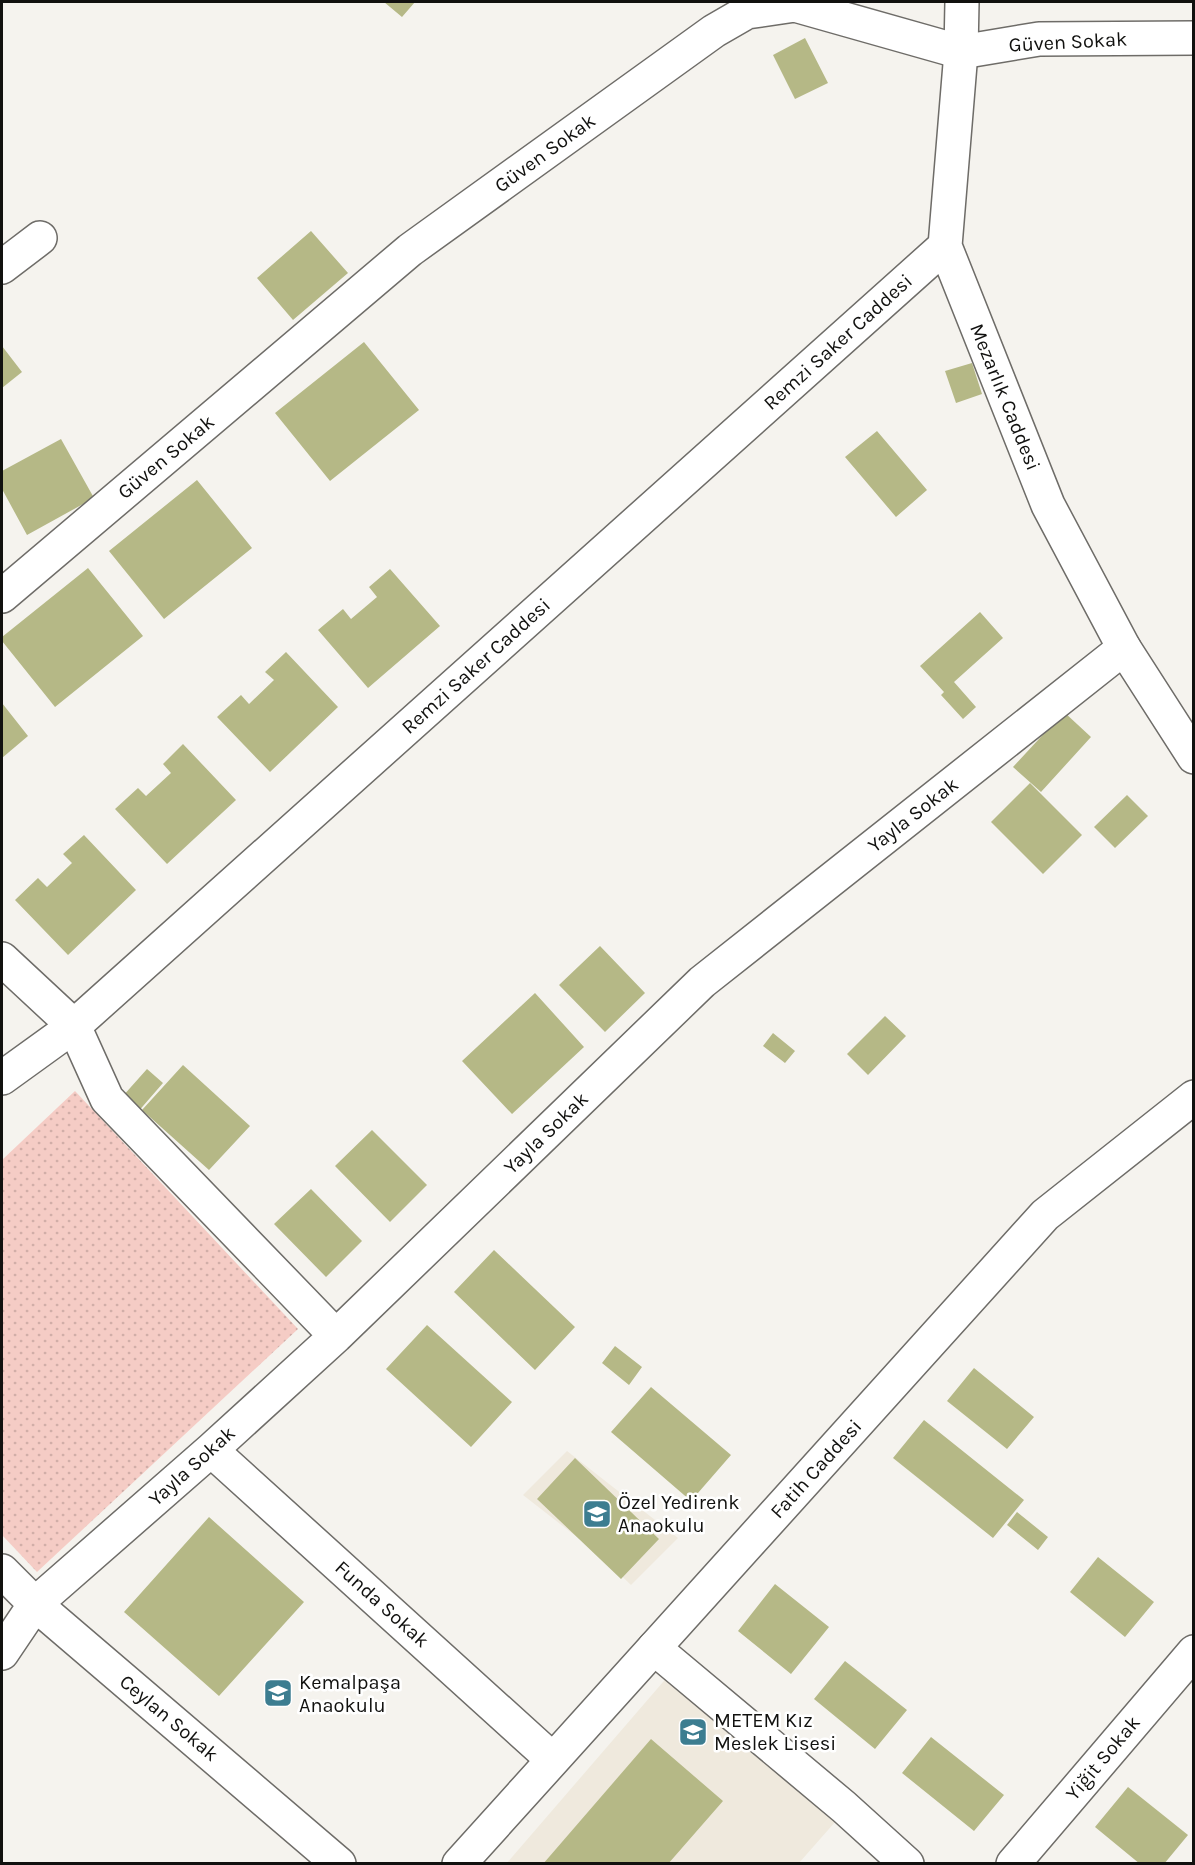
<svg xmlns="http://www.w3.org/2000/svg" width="1195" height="1865" font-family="Karla,sans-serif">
  <defs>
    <pattern id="park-dots" width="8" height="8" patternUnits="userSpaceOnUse" patternTransform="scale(1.5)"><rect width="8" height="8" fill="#f5ccc5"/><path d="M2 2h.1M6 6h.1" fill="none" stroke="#d1aea8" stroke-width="1.8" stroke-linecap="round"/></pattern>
  </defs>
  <rect width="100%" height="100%" fill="#f5f3ee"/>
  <!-- built -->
  <path fill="#efe9dd" d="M567 1451 678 1538 631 1585 600 1555 523 1495Z
    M682 1660 850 1805 799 1863 506 1864Z"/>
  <!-- park -->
  <path fill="url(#park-dots)" d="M75 1091 298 1329 37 1572 2 1535V1160Z"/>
  <!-- building -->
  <path fill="#b5b886" d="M384 2H415L402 17Z
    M805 38 828 83 795 99 773 55Z
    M311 231 348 273 293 320 257 278Z
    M364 342 419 410 330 481 275 413Z
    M2 346 22 372 2 388Z
    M972 363 982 394 956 403 945 371Z
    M877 431 927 490 896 517 845 457Z
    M61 439 94 498 27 535 2 489V471Z
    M197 480 252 548 164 619 109 551Z
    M88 568 143 636 55 707 2 641V637Z
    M390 569 440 626 368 688 318 630 343 609 351 619 377 597 369 587Z
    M980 612 1003 638 954 682 976 707 963 719 941 695 944 692 920 666Z
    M286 652 338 707 270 772 217 717 241 695 249 704 274 680 265 672Z
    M2 703 28 736 2 758Z
    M1064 712 1091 737 1041 792 1013 767Z
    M183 744 236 800 167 864 115 809 138 788 146 796 171 773 163 764Z
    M1030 783 1082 835 1043 874 991 822Z
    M1127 795 1148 816 1115 848 1094 827Z
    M84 835 136 890 68 955 15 900 38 878 47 887 72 863 63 854Z
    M600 946 645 993 605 1032 559 985Z
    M535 993 584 1047 512 1114 462 1061Z
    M885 1016 906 1036 868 1075 847 1054Z
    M773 1033 795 1051 785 1063 763 1046Z
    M183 1065 250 1126 209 1170 142 1110Z
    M147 1069 163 1083 130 1121 114 1106Z
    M372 1130 427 1185 390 1222 335 1166Z
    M311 1189 362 1241 326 1277 274 1224Z
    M494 1250 575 1327 535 1370 454 1292Z
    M427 1325 512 1402 471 1447 386 1369Z
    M615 1346 642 1367 629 1385 602 1363Z
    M974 1368 1034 1417 1007 1449 947 1401Z
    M651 1387 731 1455 691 1501 611 1432Z
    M924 1420 1024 1500 993 1538 893 1458Z
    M575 1458 659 1539 621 1579 537 1499Z
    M1017 1512 1048 1537 1038 1550 1007 1525Z
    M209 1517 304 1602 219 1696 124 1612Z
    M1098 1557 1154 1602 1125 1637 1070 1592Z
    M775 1584 829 1627 791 1674 738 1631Z
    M845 1661 907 1710 875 1749 814 1699Z
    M931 1737 1004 1795 974 1831 902 1773Z
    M651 1739 723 1801 668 1864H543Z
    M1128 1787 1188 1835 1164 1864H1140L1095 1827Z"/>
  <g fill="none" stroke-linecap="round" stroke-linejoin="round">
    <!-- street casing -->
    <g stroke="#6e6c68" stroke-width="36">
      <path id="street" d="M2 267 40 238
        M2 596 410 250 714 31 747 12 795 5 961 52 1039 39 1194 38
        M2 959 74 1026 107 1099 336 1336
        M211 1450 552 1759
        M2 1571 35 1604 339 1864
        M654 1648 844 1807 907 1864
        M2 1653 35 1604 211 1450 336 1336 702 982 1124 648
        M1013 1864 1194 1652"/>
    </g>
    <!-- secondary casing -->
    <g stroke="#6e6c68" stroke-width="36">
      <path id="secondary" d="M962 2 961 52 945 246 1048 505 1124 648 1194 757
        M2 1078 74 1026 945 246
        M459 1864 1045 1215 1194 1097"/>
    </g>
    <!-- street -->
    <use href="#street" stroke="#fff" stroke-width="33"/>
    <!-- secondary -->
    <use href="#secondary" stroke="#fff" stroke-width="33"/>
  </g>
  <!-- icons -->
  <defs>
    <g id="school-square" transform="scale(1.5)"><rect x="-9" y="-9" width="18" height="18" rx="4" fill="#3c7d90" stroke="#fff"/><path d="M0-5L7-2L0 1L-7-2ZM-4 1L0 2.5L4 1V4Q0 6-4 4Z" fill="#fff"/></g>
  </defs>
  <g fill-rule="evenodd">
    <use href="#school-square" x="597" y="1514"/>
    <use href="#school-square" x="278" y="1693"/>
    <use href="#school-square" x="693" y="1732"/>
  </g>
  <g text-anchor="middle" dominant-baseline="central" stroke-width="5" stroke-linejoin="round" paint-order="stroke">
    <!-- street labels -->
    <g font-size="20" fill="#11110f" stroke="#fff">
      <text transform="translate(1068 42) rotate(-3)">Güven Sokak</text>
      <text transform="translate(545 153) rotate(-36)">Güven Sokak</text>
      <text transform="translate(838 342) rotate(-42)">Remzi Saker Caddesi</text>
      <text transform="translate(1005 397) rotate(68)">Mezarlık Caddesi</text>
      <text transform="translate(166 457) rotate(-40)">Güven Sokak</text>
      <text transform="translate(476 666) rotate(-42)">Remzi Saker Caddesi</text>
      <text transform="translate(913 815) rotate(-38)">Yayla Sokak</text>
      <text transform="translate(546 1133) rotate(-44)">Yayla Sokak</text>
      <text transform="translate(192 1466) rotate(-42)">Yayla Sokak</text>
      <text transform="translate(816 1469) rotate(-48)">Fatih Caddesi</text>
      <text transform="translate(382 1604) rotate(42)">Funda Sokak</text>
      <text transform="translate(169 1718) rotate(40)">Ceylan Sokak</text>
      <text transform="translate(1103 1758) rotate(-50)">Yiğit Sokak</text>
    </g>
    <!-- poi labels -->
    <g font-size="20" fill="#11110f" stroke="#fff" text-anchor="start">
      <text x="618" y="1502">Özel Yedirenk<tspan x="618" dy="23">Anaokulu</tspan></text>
      <text x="299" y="1682">Kemalpaşa<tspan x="299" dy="23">Anaokulu</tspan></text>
      <text x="714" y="1720">METEM Kız<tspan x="714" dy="23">Meslek Lisesi</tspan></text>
    </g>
  </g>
  <!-- border -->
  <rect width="1195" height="1865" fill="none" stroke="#11110f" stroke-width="6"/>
</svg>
